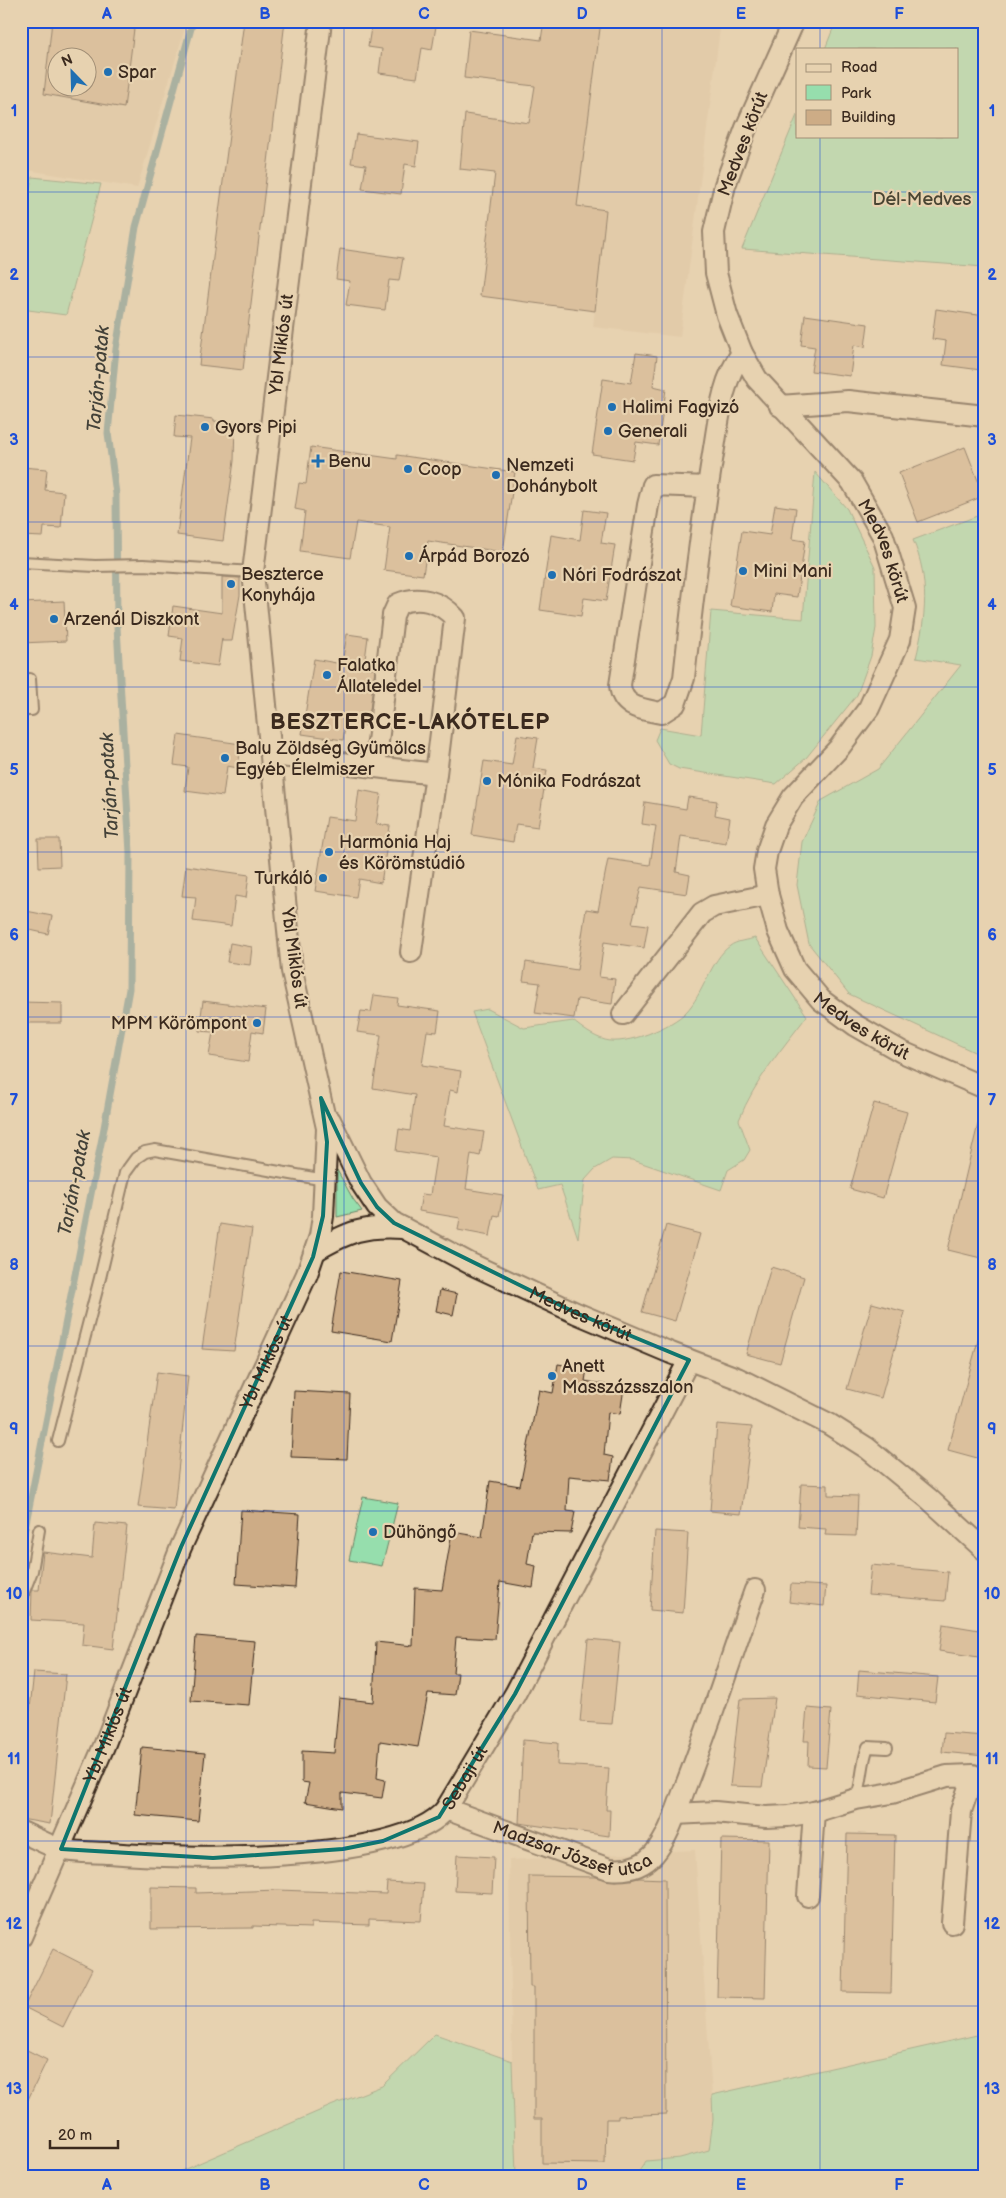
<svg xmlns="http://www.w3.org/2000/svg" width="1006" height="2198" font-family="'Balsamiq Sans',sans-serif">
  <rect width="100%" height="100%" fill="#e7d2b0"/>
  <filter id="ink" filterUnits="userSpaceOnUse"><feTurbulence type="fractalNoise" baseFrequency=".02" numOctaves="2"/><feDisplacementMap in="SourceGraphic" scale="10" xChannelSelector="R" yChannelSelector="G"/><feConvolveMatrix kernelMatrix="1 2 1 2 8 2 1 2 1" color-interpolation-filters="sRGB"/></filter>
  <g filter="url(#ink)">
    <!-- built -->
    <path fill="#dcc4a0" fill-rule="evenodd" d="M21 21H187L137 188 21 169ZM58 58H88V88H58Z
      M601 21H721L680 337 593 327 606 210 546 201Z
      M695 1850 712 2095 713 2120 709 2150 680 2158 646 2161 635 2177 516 2175 512 2061 509 1860Z"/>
    <!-- green -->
    <path fill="#96dead" stroke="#688466" d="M836 21H985V267L742 249 797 115V136H957V49H825Z
      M32 177 101 184 66 315 21 309V239Z
      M815 472 847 509 875 567 876 628 871 656 857 695 806 758 776 784 679 769 669 764 655 740 660 728 701 735 711 611 803 619Z
      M985 513V1057L849 994 809 944 797 885 802 842 821 801 878 769 961 665 916 658C926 617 930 580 913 540Z
      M755 938 807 1016C781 1050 755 1080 739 1120L750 1150 744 1160 728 1170 721 1190 633 1160 612 1159 595 1169 585 1180 578 1238 560 1185 538 1190 472 1012 488 1009 524 1028 573 1021C583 1029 592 1036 605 1040 626 1046 672 1027 686 1012 703 995 711 959 730 946 736 941 748 940 755 938Z
      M337 1170 353 1199 362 1211 337 1217Z
      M363 1497 398 1503 382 1566 349 1560Z
      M985 2029V2177H635L646 2161 680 2158 709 2150 713 2120 712 2095 977 2035Z
      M435 2034 512 2061 516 2175 550 2177H167L333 2105 382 2086Z"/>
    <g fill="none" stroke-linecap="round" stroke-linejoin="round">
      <!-- stream -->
      <path stroke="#61898c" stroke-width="7" d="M21 1548 104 1128 129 989 130 853 117 627 116 494 108 433 116 349 136 227 193 21"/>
    </g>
    <!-- building -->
    <path fill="#cdac86" stroke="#3b2a1e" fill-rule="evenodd" d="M52 21H135L124 108 44 94ZM58 58H88V88H58Z
      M244 21H285L243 370 199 365Z
      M372 21H401L436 26 432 50 422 48 417 78 379 73 382 49 368 47Z
      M544 21H601L577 206 606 210 595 311 480 296 495 173 460 169 465 114 529 123 535 86 464 78 469 30 541 40Z
      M356 134 419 142 416 166 405 164 401 194 362 189 366 165 351 163Z
      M340 249 403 258 399 281 389 280 385 310 346 305 350 281 336 279Z
      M936 309 985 316V347L981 370 943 365 946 341 932 339Z
      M805 315 868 324 865 347 854 345 850 376 811 371 815 347 801 345Z
      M636 353 657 356 653 386 666 389 658 445 636 442 633 460 592 454 603 379 631 383Z
      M176 415 214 419V421L235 422 234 461 223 541 177 535 190 438 174 437Z
      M311 447 397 459V455L515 472 503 552 428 541 423 575 384 570 390 527 356 522 350 558 300 551 305 511 295 509 299 483 306 484Z
      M965 447 984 496 918 522 899 473Z
      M21 467 47 469 45 490 64 492 61 528 44 527 43 537 21 536Z
      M775 505 796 508 792 539 805 541 797 597 774 594 772 612 730 606 742 531 770 535Z
      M584 510 606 513 601 543 615 545 606 601 584 598 581 616 540 610 551 535 580 540Z
      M222 577 240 578V595L232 641H222V638L218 666 180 661 183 638 169 636 173 606 222 613Z
      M64 601 66 641 21 643V603Z
      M347 634 368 637 364 667 375 669 368 726 346 722 343 740 302 734 314 659 342 664Z
      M178 735 241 744 238 768 227 766 223 796 185 791 188 767 174 765Z
      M517 735 538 738 533 768 547 770 538 827 516 824 513 842 472 835 484 761 512 765Z
      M359 790 381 794 376 824 390 826 381 883 359 879 356 897 315 891 327 817 355 821Z
      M688 797 717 801 715 815 730 818 726 843 681 836 676 872 690 875 687 894 641 887 632 923 648 925 644 948 604 942 599 977 615 979 612 1004 577 999 574 1018 535 1013 540 983 523 981 526 962 577 970 586 909 598 911 608 859 650 865 656 826 642 824 645 802 686 809Z
      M38 839H59L60 866 39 867Z
      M186 866 249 875 246 898 235 896 231 926 193 921 196 897 182 896Z
      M21 910 52 916 48 934 21 928Z
      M230 943 252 947 250 965 227 962Z
      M374 995 398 998 397 1005 440 1011 437 1032 427 1031 422 1065 461 1071 458 1092 450 1090 444 1126 484 1132 480 1156 471 1154 466 1189 503 1195 499 1216 494 1215 490 1236 458 1230 460 1218 419 1211 422 1194 430 1195 436 1157 396 1151 399 1129 410 1131 415 1095 373 1088 381 1035 357 1032 361 1011 371 1012Z
      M203 1001 266 1009 263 1033 252 1031 248 1062 209 1056 213 1032 199 1031Z
      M21 1002 62 1003V1023H21Z
      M874 1103 907 1112 883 1198 850 1189Z
      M978 1124H985V1259L948 1250Z
      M220 1224 252 1229 234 1351 202 1349Z
      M666 1225 700 1234 675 1321 642 1312Z
      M771 1267 804 1277 780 1363 746 1354Z
      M341 1271 402 1281 392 1341 331 1331Z
      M440 1290 457 1294 453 1315 436 1311Z
      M872 1303 905 1312 881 1398 847 1389Z
      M979 1337H985V1446L981 1459 948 1450Z
      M558 1364 587 1369 585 1381 624 1388 620 1414 608 1412 604 1455 613 1457 610 1480 569 1476 567 1511 575 1512 571 1533 532 1532 527 1564 536 1566 533 1588 500 1582 495 1639 456 1637 453 1673H458L455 1695 428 1693 418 1747 380 1741 377 1778 385 1780 382 1798 342 1793V1808L305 1802 309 1783 302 1782V1751L334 1753 339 1698 373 1702 376 1642 413 1646 415 1588 442 1590 452 1532 482 1537 490 1481 520 1486 539 1390 553 1393Z
      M157 1372 188 1376 174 1510 138 1507Z
      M294 1391 350 1394 347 1459 291 1457Z
      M717 1424 752 1427 741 1514 710 1511Z
      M801 1484 828 1485V1495L858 1496 856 1536 825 1535 826 1529 798 1527Z
      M241 1510 300 1514 295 1588 236 1584Z
      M95 1523 127 1526 113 1649 82 1645 84 1623 31 1620 32 1590H39L43 1552 92 1558Z
      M655 1531 688 1533 683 1613 650 1610Z
      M871 1565 948 1572 945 1601 868 1595Z
      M791 1584 826 1586 824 1606 789 1602Z
      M943 1624 985 1631V1658L939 1651Z
      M196 1636 255 1641 249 1705 191 1701Z
      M588 1639 620 1642 612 1724 580 1722Z
      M859 1670 938 1677 935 1702 857 1694Z
      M34 1672 66 1674 50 1824 21 1819V1789Z
      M775 1698 762 1787 730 1786 740 1699Z
      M807 1708 831 1710 826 1767 808 1766 809 1741H804Z
      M944 1733 985 1736V1756L942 1752Z
      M523 1740 558 1743 557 1765 609 1768 606 1810H610L609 1836 519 1823Z
      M142 1747 205 1753 198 1821 135 1815Z
      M847 1834 895 1835 891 1993 843 1992Z
      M721 1839 769 1840 765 1998 717 1997Z
      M457 1855 494 1857 492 1893 455 1891Z
      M529 1876 596 1877 615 1881 639 1878 665 1879 666 2114 618 2116V2119H606L605 2164 542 2163V2119H534V1987H530Z
      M387 1882 424 1884 421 1921 369 1919V1925L311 1923V1928L253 1926V1928L151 1929V1887L196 1888V1893L278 1890 386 1894Z
      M53 1949 92 1969 63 2027 24 2007Z
      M21 2047 47 2060 21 2114Z"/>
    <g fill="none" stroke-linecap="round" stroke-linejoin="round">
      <!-- service casing -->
      <g stroke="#3b2a1e" stroke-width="14">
        <path id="service" d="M21 562 95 566 143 565 253 572
          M21 710H32L30 679
          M58 1441 100 1278 125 1173 136 1158 145 1152 155 1150 325 1180
          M21 1599 32 1571 39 1530
          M856 1799C863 1783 861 1764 868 1747L887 1748"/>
      </g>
      <!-- minor casing -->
      <g stroke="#3b2a1e" stroke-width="24">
        <g id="minor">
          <path id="s1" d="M794 21 746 128 725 185 714 232 716 273 727 315 742 353 757 379 852 482 883 536 905 608 900 640 869 708 839 748 793 797 776 825 767 851 764 869 768 895 778 931 795 969 821 1000 855 1025 902 1052 985 1088"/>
          <path d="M780 406 848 401 985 416"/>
          <path d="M708 487 653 485 648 505 620 685C622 708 642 709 661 713L675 704 684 678C692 604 701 528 713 454 719 420 721 382 742 353"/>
          <path d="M272 755 436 774 455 618C440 601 419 595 398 604L393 615 375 767"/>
          <path d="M411 952 436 774"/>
          <path d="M623 1014 702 913 714 906 768 895"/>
          <path id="s2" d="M330 1120 361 1183 377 1207 394 1223 469 1263 576 1313 671 1353 737 1378 829 1424 867 1448 928 1498 985 1550"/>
          <path d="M315 1251C348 1232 364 1225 403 1228"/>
          <path id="s3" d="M446 1809 609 1869C626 1871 642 1867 654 1854 670 1835 677 1808 686 1785 711 1721 732 1655 755 1590"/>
          <path d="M675 1814 715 1812 766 1817 788 1816 814 1812 856 1799 892 1793 947 1776 973 1775 961 1811 952 1923"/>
          <path id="s4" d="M21 1832C34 1837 47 1845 60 1849 74 1853 94 1852 109 1853 179 1859 401 1865 446 1809L515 1694 689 1360"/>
          <path d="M808 1896 814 1812"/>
          <path id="s5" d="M21 1937 104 1746 181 1547 307 1274 320 1236 323 1216 327 1128 292 971 253 572 321 21"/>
        </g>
      </g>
      <!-- service -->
      <use href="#service" stroke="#e7d2b0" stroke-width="10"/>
      <!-- minor -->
      <use href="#minor" stroke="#e7d2b0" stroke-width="20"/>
    </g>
  </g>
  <!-- marked area -->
  <path d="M0 0H1006V2198H0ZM321 1098 361 1183 377 1207 394 1223 576 1313 689 1360 515 1694 439 1817 383 1841 343 1849 213 1858 61 1849 181 1547 313 1257 323 1216 327 1142Z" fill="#e7d2b0" fill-opacity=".55" fill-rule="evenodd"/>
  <path fill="none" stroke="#0f766e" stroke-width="4" stroke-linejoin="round" d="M321 1098 361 1183 377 1207 394 1223 576 1313 689 1360 515 1694 439 1817 383 1841 343 1849 213 1858 61 1849 181 1547 313 1257 323 1216 327 1142Z"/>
  <!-- grid -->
  <path fill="none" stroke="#1d4ed8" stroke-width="1" stroke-opacity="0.55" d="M186 21V2177M344 21V2177M503 21V2177M662 21V2177M820 21V49M820 136V2177M21 192H985M21 357H985M21 522H985M21 687H985M21 852H985M21 1017H985M21 1181H985M21 1346H985M21 1511H985M21 1676H985M21 1841H985M21 2006H985"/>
  <!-- markers -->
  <g fill="#1f6fb2" stroke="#e7d2b0" stroke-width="2">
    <circle cx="108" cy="72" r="5"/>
    <circle cx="612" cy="407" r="5"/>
    <circle cx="205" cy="427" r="5"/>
    <circle cx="608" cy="431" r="5"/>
    <path d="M315.5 453.5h5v5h5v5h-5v5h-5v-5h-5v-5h5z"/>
    <circle cx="408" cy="469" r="5"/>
    <circle cx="496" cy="475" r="5"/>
    <circle cx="409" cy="556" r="5"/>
    <circle cx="743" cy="571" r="5"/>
    <circle cx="552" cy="575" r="5"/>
    <circle cx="231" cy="584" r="5"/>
    <circle cx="54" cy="619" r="5"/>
    <circle cx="327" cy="675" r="5"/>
    <circle cx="225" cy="758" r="5"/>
    <circle cx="487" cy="781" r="5"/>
    <circle cx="329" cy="852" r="5"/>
    <circle cx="323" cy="878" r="5"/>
    <circle cx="257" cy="1023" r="5"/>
    <circle cx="552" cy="1376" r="5"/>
    <circle cx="373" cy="1532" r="5"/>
  </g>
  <g text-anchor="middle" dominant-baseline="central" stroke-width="4.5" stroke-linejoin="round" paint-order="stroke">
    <!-- poi labels -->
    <g font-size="18" fill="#3b2a1e" stroke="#e7d2b0" text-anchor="start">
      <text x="118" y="72">Spar</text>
      <text x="622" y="407">Halimi Fagyizó</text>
      <text x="215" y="427">Gyors Pipi</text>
      <text x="618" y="431">Generali</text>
      <text x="328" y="461">Benu</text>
      <text x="506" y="465">Nemzeti<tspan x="506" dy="21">Dohánybolt</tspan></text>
      <text x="418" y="469">Coop</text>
      <text x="419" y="556">Árpád Borozó</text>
      <text x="753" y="571">Mini Mani</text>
      <text x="241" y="574">Beszterce<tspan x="241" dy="21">Konyhája</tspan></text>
      <text x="562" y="575">Nóri Fodrászat</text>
      <text x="64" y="619">Arzenál Diszkont</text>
      <text x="337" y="665">Falatka<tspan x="337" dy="21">Állateledel</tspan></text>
      <text x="235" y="748">Balu Zöldség Gyümölcs<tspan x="235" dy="21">Egyéb Élelmiszer</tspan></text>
      <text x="497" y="781">Mónika Fodrászat</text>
      <text x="339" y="842">Harmónia Haj<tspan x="339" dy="21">és Körömstúdió</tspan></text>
      <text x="313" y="878" text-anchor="end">Turkáló</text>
      <text x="247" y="1023" text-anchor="end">MPM Körömpont</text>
      <text x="562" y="1366">Anett<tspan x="562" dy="21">Masszázsszalon</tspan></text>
      <text x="383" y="1532">Dühöngő</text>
    </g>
    <!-- street labels -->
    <g font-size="18" fill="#3b2a1e" stroke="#e7d2b0">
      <text transform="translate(743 144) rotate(-69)">Medves körút</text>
      <text stroke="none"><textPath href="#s5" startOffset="1662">Ybl Miklós út</textPath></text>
      <text stroke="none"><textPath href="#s1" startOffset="598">Medves körút</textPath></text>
      <text transform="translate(294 958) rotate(82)">Ybl Miklós út</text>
      <text stroke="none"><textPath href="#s1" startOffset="1156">Medves körút</textPath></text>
      <text stroke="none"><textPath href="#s2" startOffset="330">Medves körút</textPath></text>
      <text stroke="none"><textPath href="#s5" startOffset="625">Ybl Miklós út</textPath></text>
      <text stroke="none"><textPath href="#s5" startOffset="220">Ybl Miklós út</textPath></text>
      <text stroke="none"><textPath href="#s4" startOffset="475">Sebaji út</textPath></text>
      <text stroke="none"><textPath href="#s3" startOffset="134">Madzsar József utca</textPath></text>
    </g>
    <!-- park labels -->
    <g font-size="18" fill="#494533" stroke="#e7d2b0">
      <text x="922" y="199">Dél-Medves</text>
    </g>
    <!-- water labels -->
    <g font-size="19" font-style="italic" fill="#444239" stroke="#e7d2b0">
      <text transform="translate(99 379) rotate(-85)">Tarján-patak</text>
      <text transform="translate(110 786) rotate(-93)">Tarján-patak</text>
      <text transform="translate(75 1183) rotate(-79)">Tarján-patak</text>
    </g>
    <!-- district labels -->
    <g font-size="22" font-weight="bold" letter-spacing="1" fill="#3b2a1e" stroke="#e7d2b0">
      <text x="410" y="722">BESZTERCE-LAKÓTELEP</text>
    </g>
  </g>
  <!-- margin -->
  <rect width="1006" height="2198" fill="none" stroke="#e7d2b0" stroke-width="55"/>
  <!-- legend -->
  <rect x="796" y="48" width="162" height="90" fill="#e7d2b0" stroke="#a28f76"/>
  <rect x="806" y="64" width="25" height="8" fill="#e7d2b0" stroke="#a28f76"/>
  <text x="841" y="72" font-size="15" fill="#3b2a1e">Road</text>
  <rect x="806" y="85" width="25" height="15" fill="#96dead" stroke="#a28f76"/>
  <text x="841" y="98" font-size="15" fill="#3b2a1e">Park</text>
  <rect x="806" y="110" width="25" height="15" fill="#cdac86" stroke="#a28f76"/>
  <text x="841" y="122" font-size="15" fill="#3b2a1e">Building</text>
  <!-- north arrow -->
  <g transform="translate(72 72) rotate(337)"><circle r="24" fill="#e7d2b0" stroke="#a28f76"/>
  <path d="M0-4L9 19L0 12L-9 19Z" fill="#1f6fb2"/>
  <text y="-8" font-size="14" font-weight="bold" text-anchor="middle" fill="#3b2a1e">N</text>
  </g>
  <!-- scale -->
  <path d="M50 2140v8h68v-8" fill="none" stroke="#3b2a1e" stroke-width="2.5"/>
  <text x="58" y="2140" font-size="15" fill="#3b2a1e" stroke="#e7d2b0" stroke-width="4" paint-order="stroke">20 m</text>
  <rect x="28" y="28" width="950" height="2142" fill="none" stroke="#1d4ed8" stroke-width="2"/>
  <g font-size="16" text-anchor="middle" font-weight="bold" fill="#1d4ed8">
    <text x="107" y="19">A</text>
    <text x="265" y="19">B</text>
    <text x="424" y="19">C</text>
    <text x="582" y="19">D</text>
    <text x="741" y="19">E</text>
    <text x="899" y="19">F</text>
    <text x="14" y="116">1</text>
    <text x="992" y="116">1</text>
    <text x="14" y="280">2</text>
    <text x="992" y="280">2</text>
    <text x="14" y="445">3</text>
    <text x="992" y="445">3</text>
    <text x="14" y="610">4</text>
    <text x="992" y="610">4</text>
    <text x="14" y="775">5</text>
    <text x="992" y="775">5</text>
    <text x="14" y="940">6</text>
    <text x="992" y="940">6</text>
    <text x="14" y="1105">7</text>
    <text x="992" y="1105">7</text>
    <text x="14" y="1270">8</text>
    <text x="992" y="1270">8</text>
    <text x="14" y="1434">9</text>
    <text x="992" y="1434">9</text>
    <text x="14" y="1599">10</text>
    <text x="992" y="1599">10</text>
    <text x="14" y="1764">11</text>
    <text x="992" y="1764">11</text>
    <text x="14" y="1929">12</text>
    <text x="992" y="1929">12</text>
    <text x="14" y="2094">13</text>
    <text x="992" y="2094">13</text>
    <text x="107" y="2190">A</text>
    <text x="265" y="2190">B</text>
    <text x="424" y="2190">C</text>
    <text x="582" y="2190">D</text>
    <text x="741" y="2190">E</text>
    <text x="899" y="2190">F</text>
  </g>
</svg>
